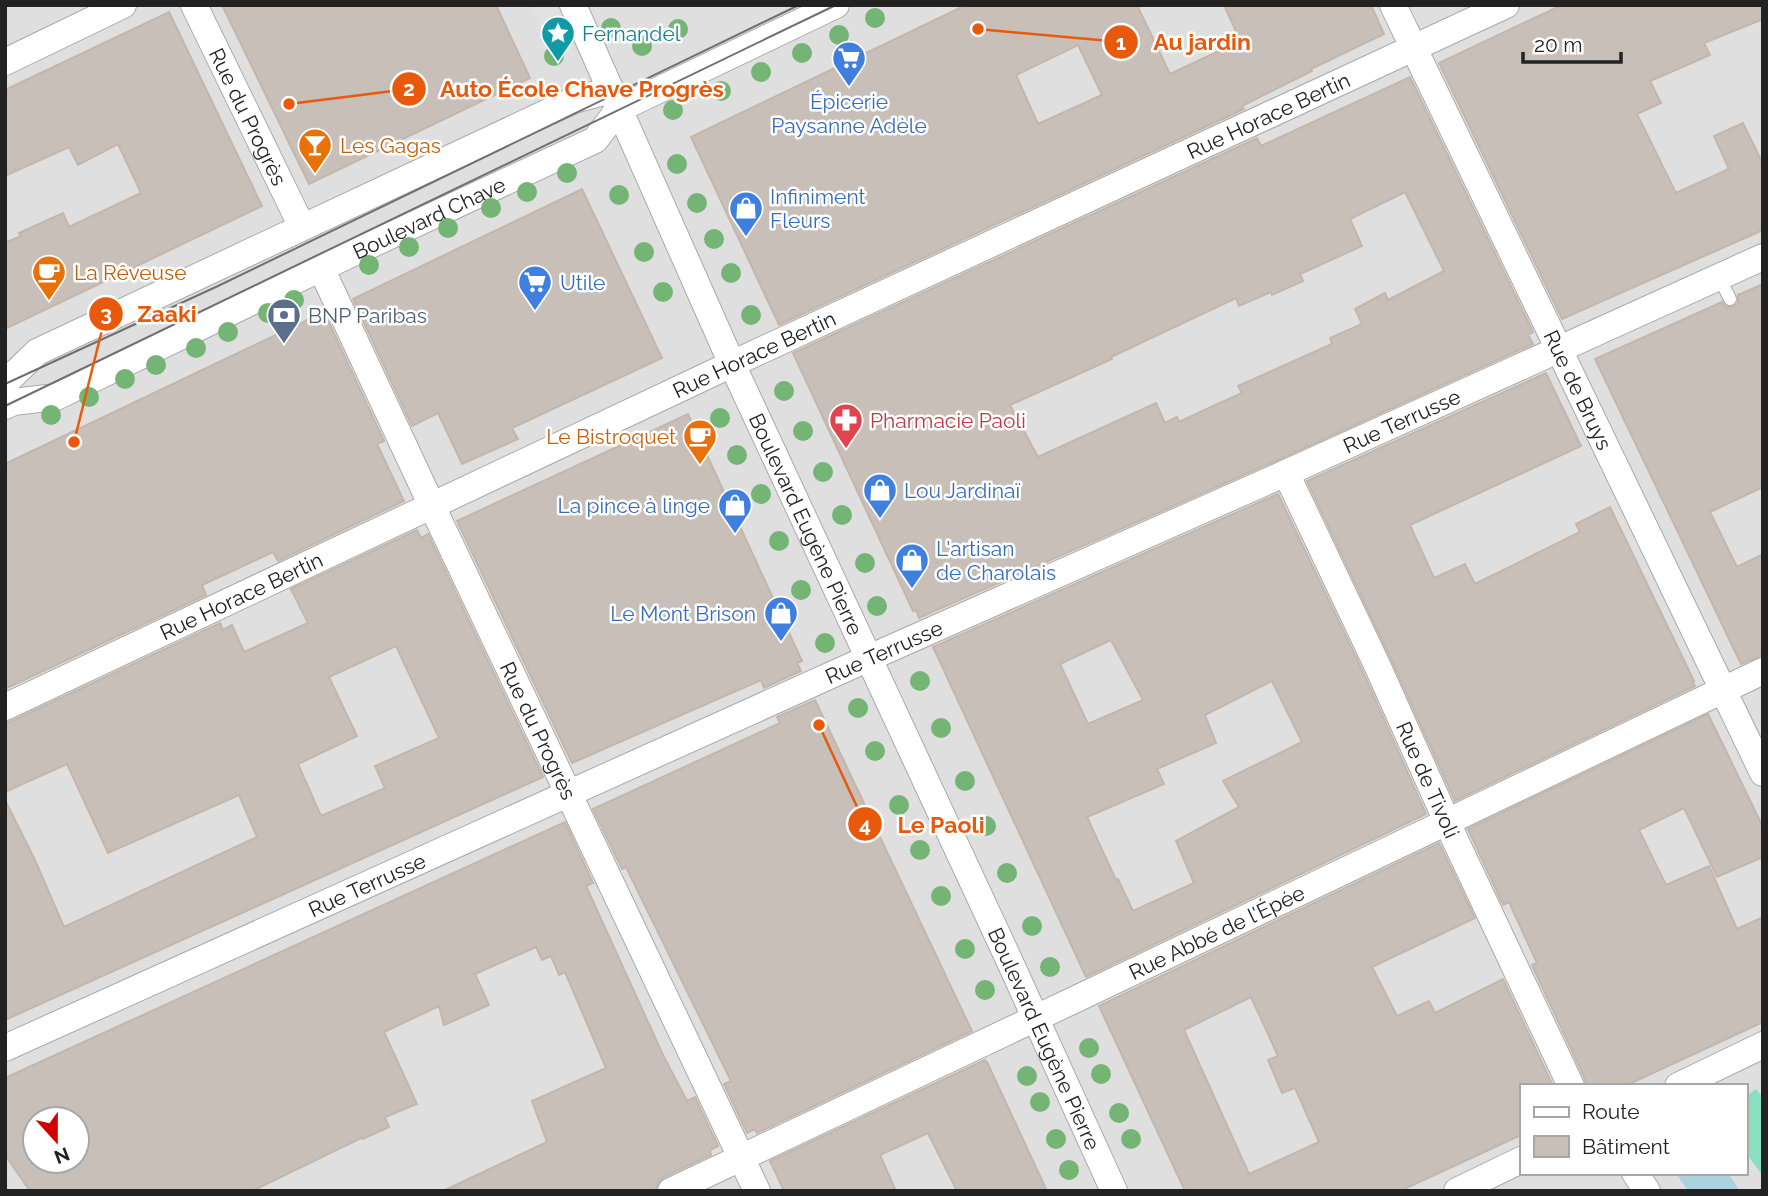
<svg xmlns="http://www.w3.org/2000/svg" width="1768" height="1196" font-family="Raleway,sans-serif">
  <rect width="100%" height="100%" fill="#f2efe9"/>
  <!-- residential -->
  <path fill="#e0dfdf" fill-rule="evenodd" d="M5 5H1763V1191H5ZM1521 1086H1745V1173H1521ZM35 1119H77V1161H35Z"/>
  <!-- pitch -->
  <path fill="#88e0be" d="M1756 1089 1763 1098V1176L1745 1152V1097Z"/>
  <!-- parking -->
  <path fill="#e2e2e2" d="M529 5H573L583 26 547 43Z"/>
  <!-- water -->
  <path fill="#aad3df" d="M1676 1173H1728L1740 1191H1688Z"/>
  <!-- building -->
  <path fill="#c7bfb8" stroke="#c4b6ab" stroke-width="2" fill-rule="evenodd" d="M222 5H496L530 78 309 184Z
    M966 5H1137L1170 74 1232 45 1229 39 1238 36 1224 5H1371L1384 34 1311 69 1312 71 1242 106 1244 109 779 325 691 137ZM1078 45 1102 95 1038 124 1016 75Z
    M1562 5H1763V19L1704 43 1710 55 1650 81 1661 103 1637 114 1676 193 1729 169 1714 136 1743 123 1763 164V230L1562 319 1439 63Z
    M169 12 262 206 5 329V243L21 236 19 233 63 213 69 227 141 193 118 144 78 165 69 147 5 176V90Z
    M1410 77 1533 332 1528 335 1533 344 1280 459 919 618 916 610 913 611 793 353 1257 138 1261 146ZM1405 192 1444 271 1388 300 1385 293 1355 309 1362 324 1330 338 1332 344 1238 386 1242 393 1211 407 1179 422 1177 417 1165 423 1156 403 1038 457 1010 405 1112 359 1111 357 1236 298 1239 306 1271 292 1272 295 1303 281 1300 274 1362 246 1350 219Z
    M582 189 662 358 512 428 518 439 462 464 438 413 412 426 353 299Z
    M1763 284V487L1710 512 1737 567 1763 554V655L1741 664 1595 359 1722 302 1726 307H1733L1738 303V295Z
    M324 312 384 441 377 444 404 501 278 561 273 552 226 574 202 585 206 595 5 689V464Z
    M1546 373 1581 446 1410 525 1434 578 1465 564 1475 584 1580 532 1576 524 1610 507 1694 681H1692L1695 686 1455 801 1391 659 1307 481Z
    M688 414 802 661 797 663 801 671 764 688 761 680 572 763 457 521Z
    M1278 494 1363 672 1426 814 1086 977 933 647ZM1111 640 1143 700 1088 724 1060 664ZM1272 681 1302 742 1223 781 1239 807 1176 841 1194 883 1133 911 1118 879 1116 880 1087 817 1164 784 1157 769 1216 743 1205 715Z
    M417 530 421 538 428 534 543 777 5 1020V800L35 860 64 927 257 837 239 795 108 853 67 764 5 792V723L12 721 220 623 223 630 232 625 244 652 308 623 291 589ZM396 646 439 738 375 766 385 788 321 816 298 764 357 736 329 677Z
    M815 700 972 1031 757 1133 755 1129 747 1133 724 1084 731 1081 626 867 622 869 593 809 780 723 777 717Z
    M1708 714 1763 827V857L1717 877 1684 808 1639 830 1666 885 1709 866 1737 929 1763 917V1022L1625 1086H1586L1585 1079 1532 965 1537 963 1509 902 1503 905 1468 829Z
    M565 822 593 883 586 886 664 1057 687 1101 695 1097 718 1146 710 1150 711 1155 664 1177 658 1183 655 1191H443L547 1142 532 1101 606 1068 565 972 559 975 551 956 542 960 536 947 475 974 489 1005 444 1025 439 1006 384 1032 417 1104 385 1117 389 1127 363 1139 361 1138 252 1191H30L5 1155V1078ZM35 1119H77V1161H35Z
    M1439 843 1475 918 1372 967 1397 1016 1429 1001 1435 1013 1503 979 1553 1086H1521V1135L1400 1191H1185L1099 1006ZM1251 997 1278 1056 1268 1060 1282 1093 1295 1088 1319 1142 1249 1174 1184 1030Z
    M985 1060 986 1063 987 1062 1047 1191H957L928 1133 880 1155 896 1191H784L770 1161Z"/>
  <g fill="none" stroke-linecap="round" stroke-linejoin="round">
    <!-- lane casing -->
    <g stroke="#a9a9a9" stroke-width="14">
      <path id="lane" d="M1719 277 1730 299"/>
    </g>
    <!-- street casing -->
    <g stroke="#a9a9a9" stroke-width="28">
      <g id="street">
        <path id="s1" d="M194 5 302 227"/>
        <path id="s2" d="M573 5 732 364 1010 962 1114 1191"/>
        <path id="s3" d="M1393 5 1763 773"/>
        <path d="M5 62 123 5"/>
        <path id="s4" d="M321 268 432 506 757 1191"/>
        <path d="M5 383 37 352 574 100 611 90"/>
        <path id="s5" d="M5 406 13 402 56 397 321 268 595 140 619 109 836 5"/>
        <path id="s6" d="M1286 473 1377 665 1457 844 1571 1086"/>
        <path id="s7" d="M5 707 732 364 1506 5"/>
        <path id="s8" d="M5 1048 869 658 1286 473 1763 257"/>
        <path d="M1678 1086 1763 1045"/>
        <path d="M1635 1173 1647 1191"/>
        <path id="s9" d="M671 1191 1074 1000 1763 671"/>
        <path d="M1457 1191 1521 1160"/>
      </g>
    </g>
    <!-- lane -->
    <use href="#lane" stroke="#fff" stroke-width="12"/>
    <!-- street -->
    <use href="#street" stroke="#fff" stroke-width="26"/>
    <!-- tram -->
    <path stroke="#707070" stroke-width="2" d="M5 384 218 286 799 5
      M5 406 836 5"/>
  </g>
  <!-- trees -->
  <g fill="#74b475">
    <circle cx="875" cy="18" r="10"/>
    <circle cx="611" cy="28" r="10"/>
    <circle cx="678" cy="29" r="10"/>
    <circle cx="839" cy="35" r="10"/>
    <circle cx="642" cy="46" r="10"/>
    <circle cx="802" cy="53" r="10"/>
    <circle cx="554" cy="56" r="10"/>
    <circle cx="761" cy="72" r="10"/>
    <circle cx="721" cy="91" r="10"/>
    <circle cx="673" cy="110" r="10"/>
    <circle cx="677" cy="164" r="10"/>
    <circle cx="567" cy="173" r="10"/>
    <circle cx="527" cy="192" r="10"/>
    <circle cx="619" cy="195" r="10"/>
    <circle cx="697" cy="203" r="10"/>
    <circle cx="491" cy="208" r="10"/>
    <circle cx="448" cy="228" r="10"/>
    <circle cx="714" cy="239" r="10"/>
    <circle cx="409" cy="247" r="10"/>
    <circle cx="644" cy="252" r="10"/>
    <circle cx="369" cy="265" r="10"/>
    <circle cx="731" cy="273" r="10"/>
    <circle cx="663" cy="292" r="10"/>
    <circle cx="294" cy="300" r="10"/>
    <circle cx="268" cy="313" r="10"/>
    <circle cx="751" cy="315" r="10"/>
    <circle cx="228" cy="332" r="10"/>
    <circle cx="196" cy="348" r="10"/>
    <circle cx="156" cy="365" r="10"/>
    <circle cx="125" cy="379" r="10"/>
    <circle cx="784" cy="391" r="10"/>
    <circle cx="89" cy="397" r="10"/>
    <circle cx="51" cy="415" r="10"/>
    <circle cx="720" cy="418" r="10"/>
    <circle cx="803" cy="431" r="10"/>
    <circle cx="737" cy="455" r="10"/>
    <circle cx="823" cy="472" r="10"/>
    <circle cx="761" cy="494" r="10"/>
    <circle cx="842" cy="515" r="10"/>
    <circle cx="779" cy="541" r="10"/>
    <circle cx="865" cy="563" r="10"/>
    <circle cx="801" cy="590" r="10"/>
    <circle cx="877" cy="606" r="10"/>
    <circle cx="825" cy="643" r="10"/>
    <circle cx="920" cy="681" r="10"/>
    <circle cx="858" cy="708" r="10"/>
    <circle cx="941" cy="728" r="10"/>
    <circle cx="875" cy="751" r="10"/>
    <circle cx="965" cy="781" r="10"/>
    <circle cx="899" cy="805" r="10"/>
    <circle cx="986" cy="826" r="10"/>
    <circle cx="920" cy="850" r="10"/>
    <circle cx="1007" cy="873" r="10"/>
    <circle cx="941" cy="896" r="10"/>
    <circle cx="1032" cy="926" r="10"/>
    <circle cx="965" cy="949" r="10"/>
    <circle cx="1050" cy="967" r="10"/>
    <circle cx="985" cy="990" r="10"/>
    <circle cx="1089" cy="1048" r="10"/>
    <circle cx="1101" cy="1074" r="10"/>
    <circle cx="1027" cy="1076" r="10"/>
    <circle cx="1040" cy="1102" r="10"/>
    <circle cx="1119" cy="1113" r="10"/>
    <circle cx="1056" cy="1139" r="10"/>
    <circle cx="1131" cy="1139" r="10"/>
    <circle cx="1069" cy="1170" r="10"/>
  </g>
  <!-- icons -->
  <defs>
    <g id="sight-pin" transform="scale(1.75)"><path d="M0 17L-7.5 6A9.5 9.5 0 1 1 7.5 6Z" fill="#0f9aa8" stroke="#fff"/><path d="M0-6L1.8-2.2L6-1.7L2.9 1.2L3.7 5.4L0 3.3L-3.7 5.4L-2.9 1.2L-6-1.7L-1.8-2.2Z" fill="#fff"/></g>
    <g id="supermarket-pin" transform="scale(1.75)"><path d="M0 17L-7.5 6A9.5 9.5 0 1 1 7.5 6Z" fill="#3f7fe0" stroke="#fff"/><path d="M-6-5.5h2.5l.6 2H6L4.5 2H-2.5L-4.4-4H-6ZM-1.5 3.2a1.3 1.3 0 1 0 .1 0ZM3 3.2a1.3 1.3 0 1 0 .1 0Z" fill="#fff"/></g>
    <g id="bar-pin" transform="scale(1.75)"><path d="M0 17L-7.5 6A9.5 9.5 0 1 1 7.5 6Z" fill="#e8710a" stroke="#fff"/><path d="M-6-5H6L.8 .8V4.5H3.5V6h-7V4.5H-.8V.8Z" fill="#fff"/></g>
    <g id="shop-pin" transform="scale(1.75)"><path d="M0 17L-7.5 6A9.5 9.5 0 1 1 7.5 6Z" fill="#3f7fe0" stroke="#fff"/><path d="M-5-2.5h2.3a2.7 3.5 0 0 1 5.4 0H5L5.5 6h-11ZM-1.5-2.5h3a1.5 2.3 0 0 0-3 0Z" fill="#fff"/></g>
    <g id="cafe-pin" transform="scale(1.75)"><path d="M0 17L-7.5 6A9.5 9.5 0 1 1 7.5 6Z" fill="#e8710a" stroke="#fff"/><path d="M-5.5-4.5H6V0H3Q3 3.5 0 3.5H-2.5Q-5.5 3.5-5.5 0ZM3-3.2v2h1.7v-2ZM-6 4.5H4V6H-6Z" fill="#fff"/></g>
    <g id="bank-pin" transform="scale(1.75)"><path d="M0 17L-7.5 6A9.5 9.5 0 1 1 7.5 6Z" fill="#5c6f8a" stroke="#fff"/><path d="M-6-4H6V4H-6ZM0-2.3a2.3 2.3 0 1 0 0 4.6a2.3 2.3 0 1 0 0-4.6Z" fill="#fff"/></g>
    <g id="pharmacy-pin" transform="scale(1.75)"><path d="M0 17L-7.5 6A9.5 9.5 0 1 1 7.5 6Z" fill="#e0444e" stroke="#fff"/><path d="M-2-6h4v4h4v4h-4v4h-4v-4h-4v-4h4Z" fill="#fff"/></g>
  </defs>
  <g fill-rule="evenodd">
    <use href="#sight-pin" x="558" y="33"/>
    <use href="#supermarket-pin" x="849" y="58"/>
    <use href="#bar-pin" x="315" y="145"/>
    <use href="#shop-pin" x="746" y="208"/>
    <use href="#cafe-pin" x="49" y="272"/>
    <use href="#supermarket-pin" x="535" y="282"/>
    <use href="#bank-pin" x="284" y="315"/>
    <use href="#pharmacy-pin" x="846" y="420"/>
    <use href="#cafe-pin" x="700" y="436"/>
    <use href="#shop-pin" x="880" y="490"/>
    <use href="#shop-pin" x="735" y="505"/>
    <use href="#shop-pin" x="912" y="560"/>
    <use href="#shop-pin" x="781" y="613"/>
  </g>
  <g text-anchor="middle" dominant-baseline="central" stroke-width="5" stroke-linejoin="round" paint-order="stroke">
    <!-- culture labels -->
    <g font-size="21" fill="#0d838f" stroke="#fff" text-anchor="start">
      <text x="582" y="33">Fernandel</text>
    </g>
    <!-- shop labels -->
    <g font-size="21" fill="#366cbe" stroke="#fff" text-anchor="start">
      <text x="849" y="101" text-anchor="middle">Épicerie<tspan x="849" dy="24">Paysanne Adèle</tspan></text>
      <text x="770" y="196">Infiniment<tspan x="770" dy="24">Fleurs</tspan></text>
      <text x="560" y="282">Utile</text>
      <text x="904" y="490">Lou Jardinaï</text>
      <text x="710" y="505" text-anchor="end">La pince à linge</text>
      <text x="936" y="548">L'artisan<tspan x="936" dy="24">de Charolais</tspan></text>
      <text x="756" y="613" text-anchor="end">Le Mont Brison</text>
    </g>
    <!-- street labels -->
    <g font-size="21" fill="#222" stroke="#fff">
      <text stroke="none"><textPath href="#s1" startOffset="124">Rue du Progrès</textPath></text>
      <text stroke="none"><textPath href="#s7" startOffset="1395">Rue Horace Bertin</textPath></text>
      <text stroke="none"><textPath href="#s5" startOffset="466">Boulevard Chave</textPath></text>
      <text stroke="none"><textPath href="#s7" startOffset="828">Rue Horace Bertin</textPath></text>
      <text stroke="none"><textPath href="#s3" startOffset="427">Rue de Bruys</textPath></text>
      <text stroke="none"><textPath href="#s8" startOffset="1531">Rue Terrusse</textPath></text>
      <text stroke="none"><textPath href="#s2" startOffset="569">Boulevard Eugène Pierre</textPath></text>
      <text stroke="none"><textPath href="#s7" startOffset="261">Rue Horace Bertin</textPath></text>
      <text stroke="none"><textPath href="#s8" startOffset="964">Rue Terrusse</textPath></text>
      <text stroke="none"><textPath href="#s4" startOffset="511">Rue du Progrès</textPath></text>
      <text stroke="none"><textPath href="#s6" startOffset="338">Rue de Tivoli</textPath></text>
      <text stroke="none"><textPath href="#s8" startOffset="397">Rue Terrusse</textPath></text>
      <text stroke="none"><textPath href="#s9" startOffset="604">Rue Abbé de l'Épée</textPath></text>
      <text stroke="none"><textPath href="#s2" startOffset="1136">Boulevard Eugène Pierre</textPath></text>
    </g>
    <!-- food labels -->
    <g font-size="21" fill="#c56008" stroke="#fff" text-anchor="start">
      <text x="340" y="145">Les Gagas</text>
      <text x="74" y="272">La Rêveuse</text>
      <text x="676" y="436" text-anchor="end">Le Bistroquet</text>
    </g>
    <!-- service labels -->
    <g font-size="21" fill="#4e5e75" stroke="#fff" text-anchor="start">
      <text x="308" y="315">BNP Paribas</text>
    </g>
    <!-- health labels -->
    <g font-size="21" fill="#be3a42" stroke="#fff" text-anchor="start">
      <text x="870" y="420">Pharmacie Paoli</text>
    </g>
  </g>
  <!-- callouts -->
  <path fill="none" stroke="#e8590c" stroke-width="2.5" d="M978 29L1121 42M289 104L409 89M74 442L106 314M819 725L865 824"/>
  <g fill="#e8590c" stroke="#fff" stroke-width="2.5">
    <circle cx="978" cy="29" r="7"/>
    <circle cx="289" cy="104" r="7"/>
    <circle cx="74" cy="442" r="7"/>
    <circle cx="819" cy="725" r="7"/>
    <circle cx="1121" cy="42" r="18"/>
    <circle cx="409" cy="89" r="18"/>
    <circle cx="106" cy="314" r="18"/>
    <circle cx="865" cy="824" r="18"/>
  </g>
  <g font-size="21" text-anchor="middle" font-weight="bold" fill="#fff">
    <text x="1121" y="50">1</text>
    <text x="409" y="96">2</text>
    <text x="106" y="321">3</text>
    <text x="865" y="832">4</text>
  </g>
  <g font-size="23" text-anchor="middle" font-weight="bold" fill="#e8590c" stroke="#fff" stroke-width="5" stroke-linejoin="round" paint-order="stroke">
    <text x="1202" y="50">Au jardin</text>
    <text x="582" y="97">Auto École Chave Progrès</text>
    <text x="167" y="322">Zaaki</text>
    <text x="941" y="833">Le Paoli</text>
  </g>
  <!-- border -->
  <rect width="1768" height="1196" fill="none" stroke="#222222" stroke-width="14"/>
  <!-- legend -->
  <rect x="1520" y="1084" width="228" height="91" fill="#ffffff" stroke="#a7a7a7" stroke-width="2"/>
  <rect x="1534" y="1107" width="35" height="10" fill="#ffffff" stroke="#a7a7a7" stroke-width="2"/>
  <text x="1582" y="1119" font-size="21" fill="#222222">Route</text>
  <rect x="1534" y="1136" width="35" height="21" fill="#c7bfb8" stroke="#a7a7a7" stroke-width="2"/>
  <text x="1582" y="1154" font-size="21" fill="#222222">Bâtiment</text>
  <!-- north arrow -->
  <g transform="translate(56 1140) rotate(159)"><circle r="33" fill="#ffffff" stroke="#a7a7a7" stroke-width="2"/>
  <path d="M0-5L12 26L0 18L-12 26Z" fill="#d40000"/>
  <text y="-10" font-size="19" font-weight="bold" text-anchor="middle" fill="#222222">N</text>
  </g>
  <!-- scale -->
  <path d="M1523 52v10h98v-10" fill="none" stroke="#222222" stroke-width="3.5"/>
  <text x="1534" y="52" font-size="21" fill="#222222" stroke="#ffffff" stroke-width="5" paint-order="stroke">20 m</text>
</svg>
